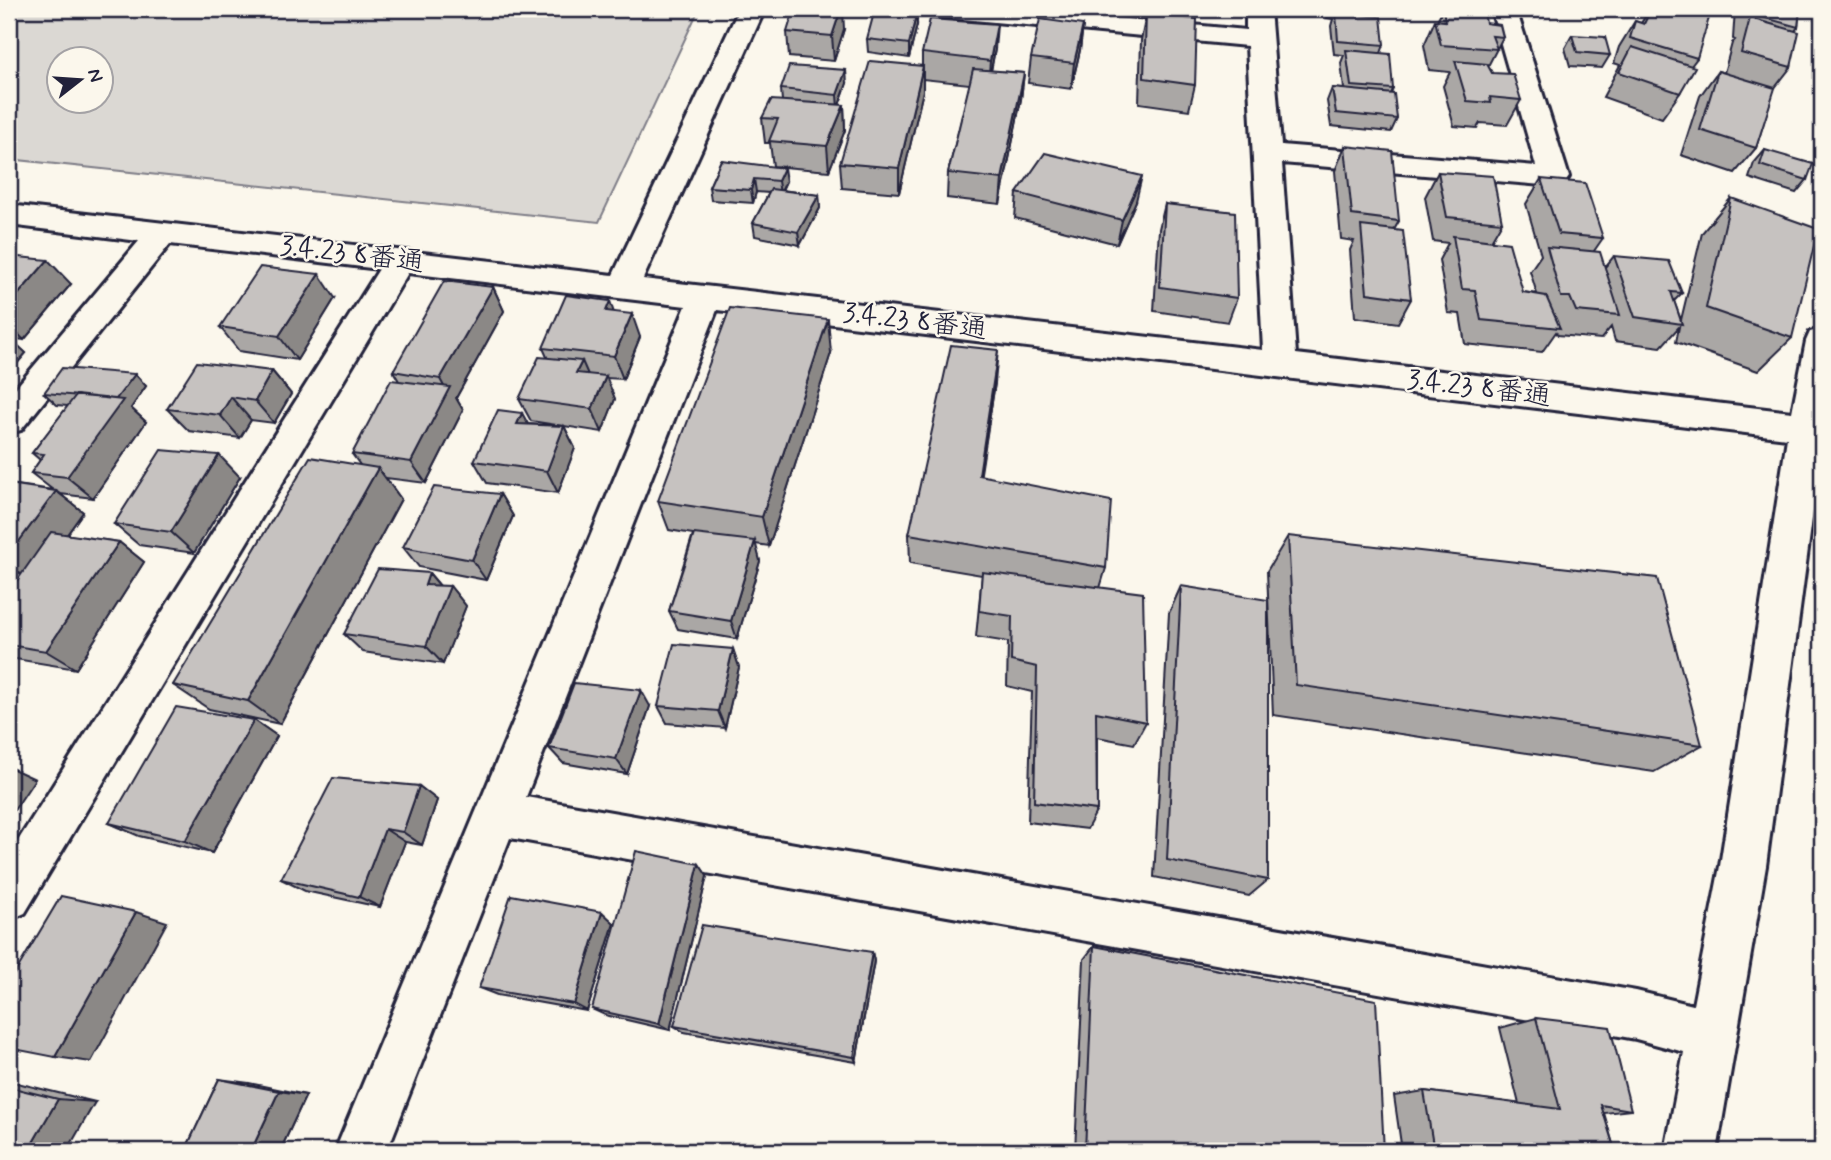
<svg xmlns="http://www.w3.org/2000/svg" width="1831" height="1160" font-family="Mynerve,'Klee One',sans-serif">
  <rect width="100%" height="100%" fill="#fbf7ec"/>
  <filter id="ink" filterUnits="userSpaceOnUse"><feTurbulence type="fractalNoise" baseFrequency=".0143" numOctaves="2"/><feDisplacementMap in="SourceGraphic" scale="14" xChannelSelector="R" yChannelSelector="G"/><feConvolveMatrix kernelMatrix="1 2 1 2 8 2 1 2 1" color-interpolation-filters="sRGB"/></filter>
  <g filter="url(#ink)">
    <!-- green -->
    <path fill="#dbd8d3" stroke="#7e7d87" stroke-width="2" fill-rule="evenodd" d="M9 9H699L599 222 9 159ZM60 60H102V102H60Z"/>
    <g fill="none" stroke-linecap="round" stroke-linejoin="round">
      <!-- minor casing -->
      <g stroke="#22223b" stroke-width="6">
        <path id="minor" d="M739 9H765L643 279 1263 350 1247 46 942 17 933 14 930 9H1020L1246 30V9H1270L1281 145 1536 166 1491 9H1516L1569 177 1564 184 1554 186 1282 163 1296 354 1792 412 1806 341 1810 332 1822 329V443L1766 866 1717 1151H1665L1684 1052 1636 1039 510 838 387 1151H335L686 306 408 273 25 913 9 920V855L379 269 170 244 21 430 9 433V396L139 241 9 225V205L613 275ZM717 310 1787 438 1720 866 1693 1005 1636 991 526 797Z"/>
      </g>
      <!-- minor -->
      <use href="#minor" fill="#fbf7ec" fill-rule="evenodd"/>
    </g>
    <!-- wall -->
    <path fill="#aaa7a5" stroke="#22223b" stroke-width="2" d="M1327 9H1380L1377 17 1384 45 1381 53 1393 89 1391 94 1397 119 1391 132 1331 126 1327 101 1332 88 1344 89 1341 63 1344 55 1334 54 1331 26 1333 19 1327 18Z
      M1443 9 1486 23 1503 37 1488 66 1492 73 1521 100 1507 125 1480 123 1477 128 1454 126 1443 86 1450 72 1429 70 1424 45 1435 20H1437Z
      M1650 9H1707L1702 16 1697 58 1691 66 1680 93 1662 118 1603 97 1620 65 1614 63 1619 47 1635 21 1641 23Z
      M1735 9H1800L1798 27 1795 31 1791 67 1774 89 1756 148 1735 173 1681 155 1700 96 1718 71 1724 73 1732 43 1735 40 1733 39Z
      M1146 15 1195 85 1189 110 1139 103 1141 40Z
      M917 25 909 58 868 52 867 39Z
      M1083 25 1080 50 1071 89 1028 83 1031 58Z
      M844 29 834 61 789 57 787 32Z
      M1572 35 1610 55 1602 68 1570 66 1565 48Z
      M995 49 991 71 1024 73 1021 99 1000 204 947 198 948 173 970 84 923 79V91L899 193 842 188 840 163 922 66V53Z
      M847 83 839 105H844L845 130 829 171 773 166 770 143H765L762 118 782 101 781 89Z
      M1345 146 1399 221 1394 230 1411 299 1398 323 1355 317 1350 250 1354 241 1341 239 1335 171Z
      M1765 150 1807 180 1796 193 1749 178 1754 163Z
      M721 160 786 181 782 190 819 195 820 208 800 245 755 236 753 223 769 193 756 192 753 203 711 200 709 187Z
      M1438 172 1502 222 1491 241 1523 292 1537 294 1530 271 1541 255 1526 204 1541 179 1603 238 1594 251 1605 267 1614 256 1682 293 1674 301 1681 320 1702 233 1731 198 1792 338 1758 371 1676 342 1679 327 1661 347 1615 341 1611 327 1601 339 1558 335 1556 332 1542 352 1465 344 1460 314 1448 313 1439 260 1448 243 1433 241 1425 197Z
      M1017 193 1136 201 1117 244 1015 218Z
      M1165 204 1237 298 1228 322 1154 311 1159 229Z
      M9 256 71 284 24 340 9 338 26 353 9 373Z
      M493 287 504 311 456 398 463 410 426 483 386 478 401 499 280 724 209 709 173 685 360 465 352 454 399 381 393 371Z
      M335 298 297 360 239 351 220 327Z
      M614 312 640 337 623 379 606 378 615 399 602 432 564 426 575 448 558 493 487 483 474 461 528 424 563 426 531 421 519 399 547 357 543 348Z
      M831 353 769 546 755 544 760 561 737 639 678 629 669 611 693 534 669 530 658 501Z
      M272 371 291 394 274 423 251 420 240 438 189 431 167 409Z
      M135 374 146 386 131 408 146 422 93 498 60 494 83 512 67 535 119 542 144 562 76 669 9 658V592L17 580 9 579V484L53 490 31 473 40 460 32 453 68 406 57 405 44 393Z
      M995 383 980 475 1106 568 1100 588 1146 722 1134 744 1097 737V810L1087 829 1028 822 1032 692 1007 686 1008 642 976 637 982 575 910 563 909 534Z
      M240 477 194 553 139 545 114 524Z
      M500 494 513 516 486 580 419 567 403 547Z
      M1288 536 1702 745 1654 772 1273 715 1267 571Z
      M429 573 440 586H450L466 606 443 664 363 652 344 634Z
      M1181 586 1268 880 1249 896 1154 877 1169 613Z
      M733 649 739 667 725 728 667 723 658 706Z
      M650 706 627 774 563 763 549 748Z
      M254 720 277 736 212 853 139 836 109 823Z
      M419 786 437 800 422 845 405 842 380 907 305 891 281 879Z
      M699 864 707 876 670 1030 605 1015 592 1009Z
      M602 912 614 923 587 1011 497 995 479 988Z
      M1094 946 1384 1151H1075L1084 959Z
      M872 952 874 961 856 1062 684 1032 674 1026Z
      M1536 1018 1631 1110 1604 1113 1615 1151H1402L1394 1096 1424 1091 1519 1104 1500 1028Z
      M219 1079 249 1083 306 1095 280 1151H185Z
      M9 1081 95 1102 9 1151Z"/>
    <!-- shaded-wall -->
    <path fill="#8b8886" stroke="#22223b" stroke-width="2" d="M841 9H843L844 29 834 61 832 36Z
      M917 12V25L909 58V44Z
      M997 24 995 49 988 86 990 61Z
      M1083 25 1080 50 1071 89 1074 63Z
      M923 66V91L899 193V168Z
      M846 70 847 83 838 108 837 95Z
      M1024 73 1021 99 1000 204 1002 179Z
      M844 105 845 130 829 171 827 146Z
      M784 168 786 181 780 194 778 181Z
      M1142 176 1136 201 1117 244 1122 220Z
      M754 179 756 192 753 203 751 190Z
      M819 195 820 208 800 245 798 232Z
      M48 260 71 284 24 340 9 325V305Z
      M319 274 335 298 297 360 279 336Z
      M493 287 504 311 456 398 463 410 426 483 411 462 447 392 440 379Z
      M610 301 618 325 606 311Z
      M632 314 640 337 623 379 614 356Z
      M828 319 831 353 769 546 762 517Z
      M9 337 26 353 9 373Z
      M998 350 995 383 976 505 979 475Z
      M582 361 592 384 576 373Z
      M272 371 291 394 274 423 255 401Z
      M135 374 146 386 131 408 146 422 93 498 67 477 115 400Z
      M606 376 615 399 602 432 592 409Z
      M231 397 251 420 240 438 220 415Z
      M522 413 534 435 517 424Z
      M564 426 575 448 558 493 547 471Z
      M219 455 240 477 194 553 171 532Z
      M378 468 401 499 280 724 248 701Z
      M56 491 83 512 33 582 9 566V555Z
      M500 494 513 516 486 580 472 560Z
      M755 541 760 561 737 639 731 621Z
      M119 542 144 562 76 669 46 651Z
      M429 573 445 592 425 585Z
      M450 586 466 606 443 664 426 646Z
      M733 649 739 667 725 728 718 711Z
      M641 690 650 706 627 774 616 759Z
      M254 720 277 736 212 853 185 841Z
      M9 767 35 779 9 818Z
      M419 786 437 800 422 845 403 832Z
      M385 829 405 842 380 907 359 897Z
      M699 864 707 876 670 1030 659 1024Z
      M136 912 167 922 91 1062 55 1057Z
      M602 912 614 923 587 1011 574 1004Z
      M872 952 874 961 856 1062 854 1057Z
      M279 1091 306 1095 280 1151H251Z
      M58 1099 95 1102 67 1151H28Z"/>
    <!-- building -->
    <path fill="#c6c2c0" stroke="#22223b" stroke-width="2" d="M794 9H841L832 36 787 32Z
      M875 9H886L917 12 909 44 867 39Z
      M1443 9 1484 12 1486 23 1500 25 1503 37 1492 36 1497 49 1441 45 1435 20 1445 21Z
      M1651 9H1677L1709 18 1697 58 1630 38 1635 21 1644 24Z
      M1751 9H1800L1798 27 1751 14Z
      M1336 13 1381 17 1384 45 1338 41Z
      M1146 15 1197 19 1195 85 1144 78Z
      M1750 18 1799 32 1791 67 1741 53Z
      M930 19 997 24 990 61 922 53Z
      M1040 19 1083 25 1074 63 1031 58Z
      M1572 35 1605 37 1610 55 1577 52Z
      M1632 47 1695 67 1680 93 1619 72Z
      M1346 50 1390 54 1393 89 1351 86Z
      M870 61 923 66 899 168 840 163Z
      M1455 61 1487 64 1492 73 1513 74 1521 100 1490 97 1491 103 1467 101Z
      M789 66 846 70 837 95 781 89Z
      M973 69 1024 73 1002 179 948 173Z
      M1718 71 1775 88 1756 148 1700 130Z
      M1332 88 1394 94 1397 119 1336 113Z
      M771 100 844 105 827 146 769 141 778 119 762 118Z
      M1345 146 1392 151 1399 221 1352 215Z
      M1765 150 1813 164 1807 180 1760 165Z
      M1045 153 1142 176 1122 220 1017 193Z
      M721 160 784 168 778 181 754 179 751 190 709 187Z
      M1438 172 1493 176 1502 222 1447 217Z
      M1541 179 1585 183 1603 238 1559 234Z
      M771 189 819 195 798 232 753 223Z
      M1731 198 1818 229 1792 338 1706 308Z
      M1165 204 1235 212 1237 298 1160 287Z
      M1361 226 1403 231 1411 299 1367 293Z
      M1453 236 1509 243 1523 292 1546 296 1560 328 1481 320 1475 290 1462 289Z
      M1547 247 1600 252 1620 315 1576 311 1570 297H1561Z
      M9 256 48 260 9 305Z
      M1614 256 1669 261 1682 293 1671 292 1682 324 1635 317Z
      M260 267 319 274 279 336 220 327Z
      M444 281 493 287 440 379 393 371Z
      M566 295 610 301 606 311 632 314 614 356 543 348Z
      M730 308 828 319 762 517 658 501Z
      M951 345 998 350 979 475 1111 501 1106 568 909 534Z
      M539 357 582 361 576 373 606 376 592 409 519 399Z
      M197 362 272 371 255 401 231 397 220 415 167 409Z
      M62 368 135 374 116 399 44 393Z
      M391 380 450 387 411 462 352 454Z
      M76 395 123 400 67 477 31 473 44 454 32 453Z
      M498 410 522 413 517 424 564 426 547 471 474 461Z
      M161 450 219 455 171 532 114 524Z
      M310 457 378 468 248 701 173 685Z
      M9 484 56 491 9 555Z
      M434 487 500 494 472 560 403 547Z
      M51 532 119 542 46 651 9 645V592Z
      M694 534 755 541 731 621 669 611Z
      M1288 536 1657 578 1702 745 1296 685Z
      M378 569 429 573 425 585 450 586 426 646 344 634Z
      M982 572 1143 593 1146 722 1096 712 1097 810 1034 802 1037 667 1011 661 1012 616 979 611Z
      M1181 586 1268 600V880L1167 860Z
      M674 644 733 649 718 711 658 706Z
      M574 683 641 690 616 759 549 748Z
      M176 707 254 720 185 841 109 823Z
      M333 778 419 786 403 832 385 829 359 897 281 879Z
      M636 851 699 864 659 1024 592 1009Z
      M511 895 602 912 574 1004 479 988Z
      M61 896 136 912 55 1057 9 1048V983Z
      M702 925 872 952 854 1057 674 1026Z
      M1094 946 1376 1000 1384 1151H1085Z
      M1536 1018 1610 1027 1631 1110 1601 1105 1615 1151H1434L1424 1091 1560 1109Z
      M219 1079 279 1091 251 1151H185Z
      M9 1087 58 1099 28 1151H9Z"/>
  </g>
  <g text-anchor="middle" dominant-baseline="central" stroke-width="5" stroke-linejoin="round" paint-order="stroke">
    <!-- street labels -->
    <g font-size="28" fill="#22223b" stroke="#fbf7ec">
      <text transform="translate(352 255) rotate(7)">3.4.23 8番通</text>
      <text transform="translate(915 322) rotate(7)">3.4.23 8番通</text>
      <text transform="translate(1479 389) rotate(7)">3.4.23 8番通</text>
    </g>
  </g>
  <!-- margin -->
  <rect width="1831" height="1160" fill="none" stroke="#fbf7ec" stroke-width="35"/>
  <rect x="18" y="18" width="1796" height="1125" fill="none" stroke="#22223b" stroke-width="2.5" filter="url(#ink)"/>
  <!-- north arrow -->
  <g transform="translate(80 80) rotate(73)"><circle r="33" fill="#fbf7ec" stroke="#a4a2a5" stroke-width="2"/>
  <path d="M0-5L12 26L0 18L-12 26Z" fill="#22223b"/>
  <text y="-10" font-size="19" font-weight="bold" text-anchor="middle" fill="#22223b">N</text>
  </g>
</svg>
